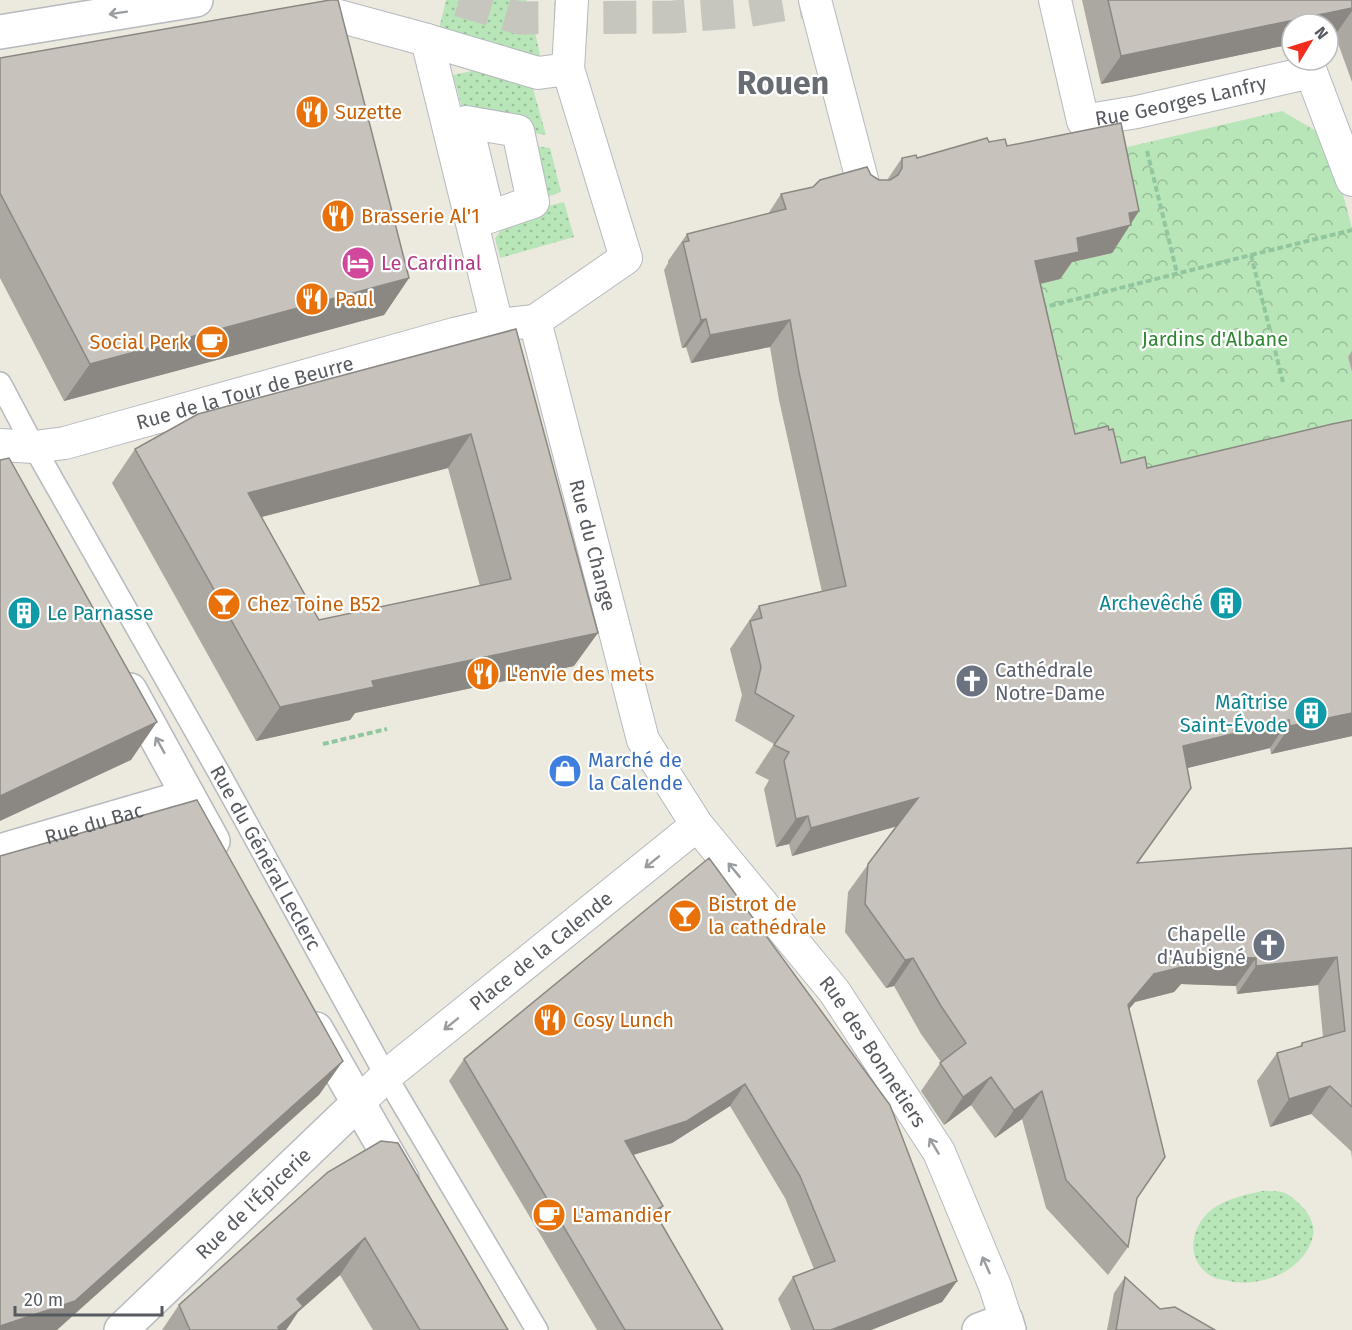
<svg xmlns="http://www.w3.org/2000/svg" width="1352" height="1330" font-family="'Fira Sans',sans-serif">
  <defs>
    <pattern id="grass-dots" width="8" height="8" patternUnits="userSpaceOnUse" patternTransform="scale(1.5)"><rect width="8" height="8" fill="#b8e6b8"/><path d="M2 2h.1M6 6h.1" fill="none" stroke="#98bd99" stroke-width="1.8" stroke-linecap="round"/></pattern>
    <pattern id="forest-crowns" width="20" height="18" patternUnits="userSpaceOnUse" patternTransform="scale(1.5)"><rect width="20" height="18" fill="#b8e6b8"/><path d="M2 6a3 3 0 1 1 6 0M12 15a3 3 0 1 1 6 0" fill="none" stroke="#98bd99"/></pattern>
  </defs>
  <rect width="100%" height="100%" fill="#ece9de"/>
  <!-- grass -->
  <path fill="url(#grass-dots)" d="M446 0H526L533 22 542 65 439 29Z
    M491 67 532 85 546 135 466 122 453 75Z
    M520 144 550 148 561 192 533 202Z
    M564 202 574 237 500 258 495 238 513 215Z
    M1262 1191C1269 1191 1278 1191 1285 1193 1292 1196 1301 1205 1306 1211 1311 1218 1315 1227 1313 1236 1305 1271 1261 1288 1229 1281 1224 1280 1216 1279 1211 1276 1185 1260 1190 1228 1211 1210 1225 1199 1245 1195 1262 1191Z"/>
  <!-- forest -->
  <path fill="url(#forest-crowns)" d="M1282 111 1328 138 1352 228V356L1348 357 1352 372V445L1128 495 1077 457 1014 290 1102 153Z"/>
  <g fill="none" stroke-linecap="round" stroke-linejoin="round">
    <!-- tertiary-tunnel -->
    <path stroke="#c7c6be" stroke-width="33" stroke-dasharray="33 16" stroke-linecap="butt" d="M459 0 519 18 673 17 746 11 811 0"/>
    <!-- service casing -->
    <g stroke="#b6b9be" stroke-width="24">
      <g id="service">
        <path id="s1" d="M0 383 34 447 218 771 386 1076 537 1330"/>
      </g>
    </g>
    <!-- pedestrian casing -->
    <g stroke="#b6b9be" stroke-width="34">
      <g id="pedestrian">
        <path d="M815 0 865 191"/>
        <path id="s2" d="M1055 0 1083 121 1137 112 1311 72 1352 180"/>
        <path d="M335 15 427 40 538 73 568 69"/>
        <path d="M427 40 497 325"/>
        <path d="M466 122 518 131 533 202 489 217Z"/>
        <path d="M535 321 626 258 568 69 572 0"/>
        <path id="s3" d="M0 445 34 447 65 443 454 334 488 326 535 321 643 740 697 825 834 991 939 1152 995 1286 1006 1320"/>
        <path id="s4" d="M358 1103 386 1076 697 825"/>
      </g>
    </g>
    <!-- minor casing -->
    <g stroke="#b6b9be" stroke-width="36">
      <g id="minor">
        <path d="M130 690 213 841"/>
        <path id="s5" d="M0 851 188 796"/>
        <path d="M316 1029 402 1179"/>
        <path id="s6" d="M121 1330 358 1103"/>
        <path d="M979 1330 1006 1320 1009 1330"/>
      </g>
    </g>
    <!-- tertiary casing -->
    <g stroke="#b6b9be" stroke-width="36">
      <path id="tertiary" d="M0 32 196 0"/>
    </g>
    <!-- path -->
    <path stroke="#91c7a0" stroke-width="4" stroke-dasharray="6 3" stroke-linecap="butt" d="M1147 151 1177 273
      M1251 255 1352 230
      M1041 308 1251 255 1283 382
      M323 744 387 729"/>
    <!-- service -->
    <use href="#service" stroke="#fff" stroke-width="21"/>
    <!-- pedestrian -->
    <use href="#pedestrian" stroke="#fff" stroke-width="32"/>
    <!-- minor -->
    <use href="#minor" stroke="#fff" stroke-width="33"/>
    <!-- tertiary -->
    <use href="#tertiary" stroke="#fff" stroke-width="33"/>
  </g>
  <!-- wall -->
  <path fill="#aba7a1" fill-rule="evenodd" d="M1082 0H1352V82L1335 35 1292 24V44L1101 84Z
    M0 58 409 278 384 315 64 401 0 278Z
    M989 142 1007 146 1139 211 1112 253 1072 262 1060 279 1041 284 1075 434 1121 463 1147 468 1352 420V736L1271 754 1270 748 1187 768 1191 788 1138 863 1352 848V1158L1351 1151 1311 1114 1270 1127 1257 1081 1277 1053 1299 1047 1302 1043 1323 1037 1318 985 1237 994 1236 986 1181 984 1174 992 1135 1002 1129 1009 1137 1198 1128 1247 1108 1275 1046 1208 1022 1119 995 1138 971 1105 944 1125 921 1091 941 1062 921 1034 894 986 886 988 845 932 848 892 896 826 792 856 789 844 776 847 764 789 769 780 755 773 774 744 735 721 742 695 730 649 759 606 822 592 779 400 770 347 691 363 686 347 682 348 664 270 668 263V261L687 234 768 214 781 194 871 175 879 180H887L902 158H917Z
    M516 329 574 666 355 713 350 720 256 741 112 483 135 449ZM448 468 480 586 319 620 261 517Z
    M1352 351V372L1348 357Z
    M709 858 957 1281 942 1302 871 1330H791L778 1299 793 1277 814 1269 785 1198 730 1106 672 1143 633 1155 656 1215 723 1330H597L449 1081 464 1059Z
    M328 1172 508 1330H373L340 1275 298 1312 286 1330H162L179 1305Z
    M1125 1277 1160 1309 1215 1330H1107L1114 1293Z"/>
  <!-- shaded-wall -->
  <path fill="#8b8883" d="M1352 8V11L1335 35 1328 37V24H1292V44L1101 84 1121 56Z
    M1139 211 1112 253 1072 262 1060 279 1016 289 1035 261 1077 238 1129 213Z
    M409 278 384 315 64 401 90 364Z
    M706 319 686 347 682 348 701 320Z
    M790 320 770 347 691 363 710 335Z
    M471 434 448 468 224 527 248 493Z
    M598 633 574 666 355 713 350 720 256 741 280 707 372 681Z
    M1352 713V736L1271 754 1290 726Z
    M1289 720 1270 748 1163 774 1183 746Z
    M157 722 131 760 0 821V796Z
    M918 798 898 826 792 856 811 828Z
    M808 816 789 844 776 847 796 819Z
    M1201 956 1256 958 1236 986 1181 984 1174 992 1135 1002 1109 1033 1128 1005 1154 974Z
    M1337 957 1318 985 1237 994 1256 966Z
    M913 958 894 986 886 988 905 960Z
    M343 1061 319 1095 57 1330H0V1326Z
    M991 1077 971 1105 944 1125 963 1097Z
    M745 1084 730 1106 672 1143 610 1162 625 1141Z
    M1330 1086 1311 1114 1270 1127 1289 1099Z
    M1042 1091 1022 1119 995 1138 1014 1110Z
    M663 1206 648 1227 654 1211Z
    M365 1238 340 1275 298 1312 286 1330H276L297 1299Z
    M957 1281 942 1302 871 1330H831Z"/>
  <!-- building -->
  <path fill="#c7c2bb" stroke="#8b8883" stroke-width="1.5" fill-rule="evenodd" d="M330 0H338L409 278 90 364 0 193V58Z
    M1108 0H1352V8L1121 56Z
    M1121 123 1139 211 1129 213 1131 225 1077 238 1079 252 1035 261 1075 434 1108 426 1109 430 1113 429 1121 463 1145 457 1147 468 1332 424 1352 420V713L1290 726 1289 720 1183 746 1191 788 1137 863 1254 854 1352 848V1107L1330 1086 1289 1099 1277 1053 1302 1046V1043L1345 1031 1337 957 1256 966V958L1201 956 1194 964 1154 974 1128 1005 1165 1157 1137 1198 1128 1247 1066 1180 1042 1091 1014 1110 991 1077 963 1097 940 1063 966 1043 941 1006 913 958 905 960 865 904 868 864 918 798 811 828 808 816 796 819 784 761 789 752 774 745 794 716 755 693 761 667 750 621 762 618 759 606 846 586 799 372 790 320 710 335 706 319 701 320 683 242 689 241 687 234 786 209 781 194 813 187 820 180 867 167 871 175 879 180H890L898 175 902 168V158L916 155 917 158 987 138 989 142 1005 139 1007 146Z
    M516 329 598 633 372 681 374 687 280 707 135 449 198 414ZM471 434 511 579 319 620 248 493Z
    M9 458 157 722 0 796V460Z
    M197 800 343 1061 75 1301 0 1326V856Z
    M709 858 890 1105 957 1281 831 1330H814L793 1277 835 1261 800 1176 745 1084 687 1121 625 1141 663 1206 654 1211 723 1330H625L464 1059Z
    M381 1141 398 1143 508 1330H420L365 1238 297 1299 303 1306 278 1327 279 1330H190L179 1305 328 1172Z
    M1125 1277 1160 1309 1175 1307 1215 1330H1116Z"/>
  <!-- one-way arrows -->
  <defs><path id="oneway-shaft" d="M-6 0H5M1.5-3L5.5 0L1.5 3" fill="none" stroke-width="1.6" stroke-linecap="round" stroke-linejoin="round" transform="scale(1.5)"/></defs>
  <g stroke="#9a9da0">
    <use href="#oneway-shaft" transform="translate(118 13) rotate(171)"/>
    <use href="#oneway-shaft" transform="translate(160 745) rotate(-119)"/>
    <use href="#oneway-shaft" transform="translate(652 862) rotate(141)"/>
    <use href="#oneway-shaft" transform="translate(734 870) rotate(-130)"/>
    <use href="#oneway-shaft" transform="translate(451 1024) rotate(141)"/>
    <use href="#oneway-shaft" transform="translate(934 1146) rotate(-121)"/>
    <use href="#oneway-shaft" transform="translate(986 1265) rotate(-114)"/>
  </g>
  <!-- icons -->
  <defs>
    <g id="restaurant-disc" transform="scale(1.725)"><circle r="9.5" fill="#e8710a" stroke="#fff"/><path d="M-5-6h1v4h1v-4h1v4h1v-4h1v5L-1.5 .5V6h-2V.5L-5-1ZM5-6V6H3V1.5H1.5Q1.5-4 5-6Z" fill="#fff"/></g>
    <g id="hotel-disc" transform="scale(1.725)"><circle r="9.5" fill="#d1479c" stroke="#fff"/><path d="M-6-4.5h1.5V1H6V5H4.5V3h-9V5H-6ZM-4 0a1.8 1.8 0 1 1 3.6 0ZM.5 0V-2.5h3Q6-2.5 6 0Z" fill="#fff"/></g>
    <g id="cafe-disc" transform="scale(1.725)"><circle r="9.5" fill="#e8710a" stroke="#fff"/><path d="M-5.5-4.5H6V0H3Q3 3.5 0 3.5H-2.5Q-5.5 3.5-5.5 0ZM3-3.2v2h1.7v-2ZM-6 4.5H4V6H-6Z" fill="#fff"/></g>
    <g id="building-disc" transform="scale(1.725)"><circle r="9.5" fill="#0f9aa8" stroke="#fff"/><path d="M-4-6H4V6H1V3H-1V6H-4ZM-2.5-4.3h1.7v1.8h-1.7ZM.8-4.3h1.7v1.8H.8ZM-2.5-1h1.7V.8h-1.7ZM.8-1h1.7V.8H.8Z" fill="#fff"/></g>
    <g id="bar-disc" transform="scale(1.725)"><circle r="9.5" fill="#e8710a" stroke="#fff"/><path d="M-6-5H6L.8 .8V4.5H3.5V6h-7V4.5H-.8V.8Z" fill="#fff"/></g>
    <g id="church-disc" transform="scale(1.725)"><circle r="9.5" fill="#6b7280" stroke="#fff"/><path d="M-1.2-6h2.4v3.5h3.3v2.4h-3.3V6h-2.4V-.1h-3.3v-2.4h3.3Z" fill="#fff"/></g>
    <g id="shop-disc" transform="scale(1.725)"><circle r="9.5" fill="#3f7fe0" stroke="#fff"/><path d="M-5-2.5h2.3a2.7 3.5 0 0 1 5.4 0H5L5.5 6h-11ZM-1.5-2.5h3a1.5 2.3 0 0 0-3 0Z" fill="#fff"/></g>
  </defs>
  <g fill-rule="evenodd">
    <use href="#restaurant-disc" x="312" y="112"/>
    <use href="#restaurant-disc" x="338" y="216"/>
    <use href="#hotel-disc" x="358" y="263"/>
    <use href="#restaurant-disc" x="312" y="299"/>
    <use href="#cafe-disc" x="212" y="342"/>
    <use href="#building-disc" x="1226" y="603"/>
    <use href="#bar-disc" x="224" y="604"/>
    <use href="#building-disc" x="24" y="613"/>
    <use href="#restaurant-disc" x="483" y="674"/>
    <use href="#church-disc" x="972" y="681"/>
    <use href="#building-disc" x="1311" y="713"/>
    <use href="#shop-disc" x="565" y="771"/>
    <use href="#bar-disc" x="685" y="916"/>
    <use href="#church-disc" x="1269" y="945"/>
    <use href="#restaurant-disc" x="550" y="1020"/>
    <use href="#cafe-disc" x="549" y="1215"/>
  </g>
  <g text-anchor="middle" dominant-baseline="central" stroke-width="4.5" stroke-linejoin="round" paint-order="stroke">
    <!-- street labels -->
    <g font-size="20" fill="#575b60" stroke="#fff">
      <text stroke="none"><textPath href="#s2" startOffset="224">Rue Georges Lanfry</textPath></text>
      <text stroke="none"><textPath href="#s3" startOffset="252">Rue de la Tour de Beurre</textPath></text>
      <text stroke="none"><textPath href="#s3" startOffset="783">Rue du Change</textPath></text>
      <text stroke="none"><textPath href="#s5" startOffset="98">Rue du Bac</textPath></text>
      <text stroke="none"><textPath href="#s1" startOffset="544">Rue du Général Leclerc</textPath></text>
      <text stroke="none"><textPath href="#s4" startOffset="238">Place de la Calende</textPath></text>
      <text stroke="none"><textPath href="#s3" startOffset="1372">Rue des Bonnetiers</textPath></text>
      <text stroke="none"><textPath href="#s6" startOffset="183">Rue de l'Épicerie</textPath></text>
    </g>
    <!-- food labels -->
    <g font-size="20" fill="#c56008" stroke="#fff" text-anchor="start">
      <text x="335" y="112">Suzette</text>
      <text x="361" y="216">Brasserie Al'1</text>
      <text x="335" y="299">Paul</text>
      <text x="189" y="342" text-anchor="end">Social Perk</text>
      <text x="247" y="604">Chez Toine B52</text>
      <text x="506" y="674">L'envie des mets</text>
      <text x="708" y="904">Bistrot de<tspan x="708" dy="23">la cathédrale</tspan></text>
      <text x="573" y="1020">Cosy Lunch</text>
      <text x="572" y="1215">L'amandier</text>
    </g>
    <!-- hotel labels -->
    <g font-size="20" fill="#b23c85" stroke="#fff" text-anchor="start">
      <text x="381" y="263">Le Cardinal</text>
    </g>
    <!-- park labels -->
    <g font-size="20" fill="#2f8733" stroke="#fff">
      <text x="1215" y="339">Jardins d'Albane</text>
    </g>
    <!-- culture labels -->
    <g font-size="20" fill="#0d838f" stroke="#fff" text-anchor="end">
      <text x="1203" y="603">Archevêché</text>
      <text x="47" y="613" text-anchor="start">Le Parnasse</text>
      <text x="1288" y="702">Maîtrise<tspan x="1288" dy="23">Saint-Évode</tspan></text>
    </g>
    <!-- worship labels -->
    <g font-size="20" fill="#5b616d" stroke="#fff" text-anchor="start">
      <text x="995" y="670">Cathédrale<tspan x="995" dy="23">Notre-Dame</tspan></text>
      <text x="1246" y="934" text-anchor="end">Chapelle<tspan x="1246" dy="23">d'Aubigné</tspan></text>
    </g>
    <!-- shop labels -->
    <g font-size="20" fill="#366cbe" stroke="#fff" text-anchor="start">
      <text x="588" y="760">Marché de<tspan x="588" dy="23">la Calende</tspan></text>
    </g>
    <!-- town labels -->
    <g font-size="32" font-weight="bold" fill="#686d73" stroke="#fff">
      <text x="783" y="83">Rouen</text>
    </g>
  </g>
  <!-- north arrow -->
  <g transform="translate(1310 42) rotate(52)"><circle r="28" fill="#ffffff" stroke="#bcbdbf" stroke-width="1.5"/>
  <path d="M0-4.5L10 22L0 15L-10 22Z" fill="#f32d1d"/>
  <text y="-9" font-size="16" font-weight="bold" text-anchor="middle" fill="#575b60">N</text>
  </g>
  <!-- scale -->
  <path d="M15 1306v9h147v-9" fill="none" stroke="#575b60" stroke-width="3"/>
  <text x="24" y="1306" font-size="18" fill="#575b60" stroke="#ffffff" stroke-width="4.5" paint-order="stroke">20 m</text>
</svg>
